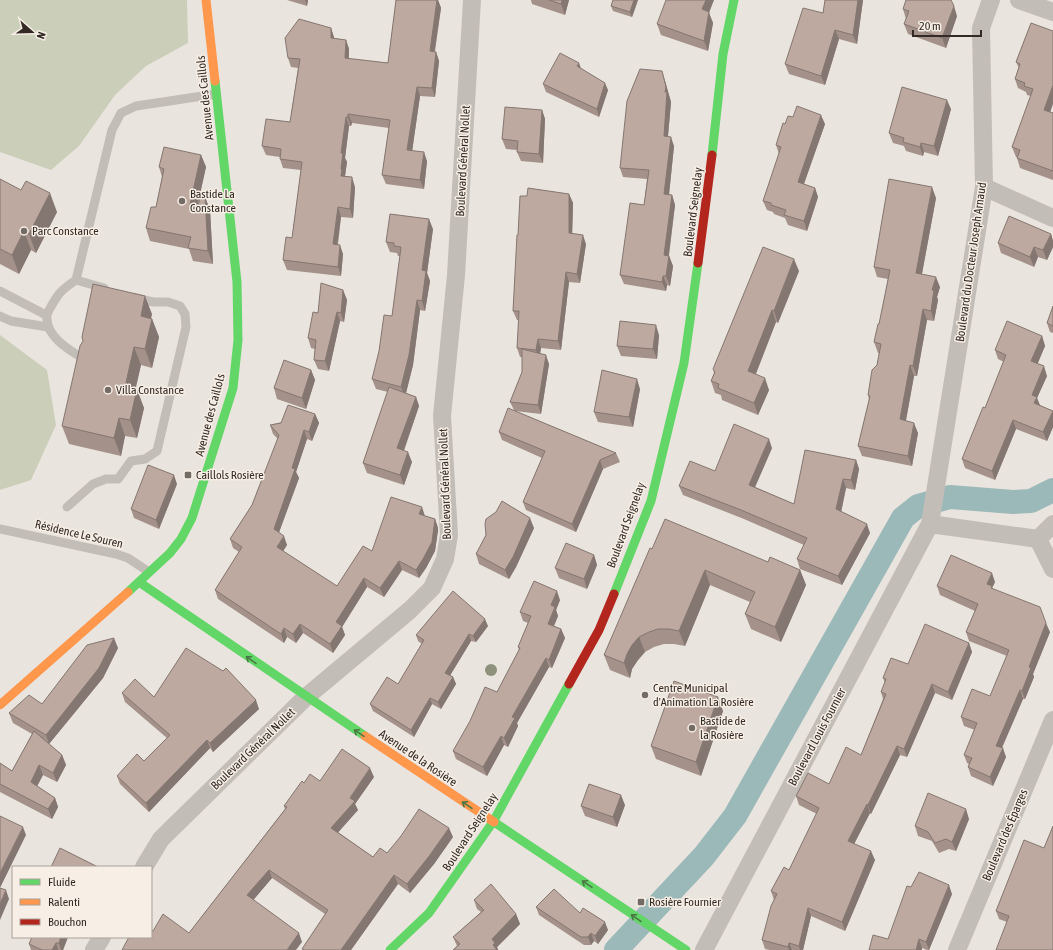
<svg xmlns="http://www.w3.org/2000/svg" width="1053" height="950" font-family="'Asap Condensed',sans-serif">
  <rect width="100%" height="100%" fill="#eae4de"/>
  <!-- green -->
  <path fill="#cbcfb9" d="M0 0H187L188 43 146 66 115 95 79 146 51 170 0 152Z
    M0 335 47 370 56 425 31 480 0 490Z"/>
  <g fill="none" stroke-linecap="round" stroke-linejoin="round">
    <!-- canal -->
    <path stroke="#9cb9ba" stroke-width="24" d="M616 950 704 856 735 816 903 518 918 506 950 497 1013 502 1031 501 1053 490"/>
    <!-- lane -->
    <path stroke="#c3bdb7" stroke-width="9" d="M76 280C70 284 63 289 59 294 56 298 47 312 47 316 45 336 69 350 84 359
      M104 288 76 280 112 130 121 113 136 106 216 94
      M0 291 46 315
      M0 316 11 321 48 327
      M67 507 93 484 106 479H118L131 461 145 459 157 451 186 327 185 314 180 306 168 302H153L136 298
      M0 529 116 554 128 558 149 572"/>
    <!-- street -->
    <path stroke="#c3bdb7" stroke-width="18" d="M1019 0 1053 12
      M984 187 1053 218
      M930 524 1038 539 1053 524
      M1038 539 1053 569
      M144 867 161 839 306 697 410 610 432 588 445 559 449 535 442 416 456 275 472 0
      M94 950 102 937
      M704 950 930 524 984 187 981 28 991 0
      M957 950 1053 720"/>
    <!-- fast -->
    <path stroke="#63d668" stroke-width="9" d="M712 155 723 54 734 0
      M139 582 365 736
      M128 592 170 553 181 539 192 518 233 388 238 340 237 282 215 81
      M614 594 651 501 684 363 698 263
      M494 822 686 950
      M390 950 429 913 493 822 569 684"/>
    <!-- slow -->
    <path stroke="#ff974d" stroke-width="9" d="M206 0 215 81
      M0 705 128 592
      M365 736 494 822"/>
    <!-- jam -->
    <path stroke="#b3261e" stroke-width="9" d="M698 263 712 155
      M569 684 599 630 614 594"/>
  </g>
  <!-- trees -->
  <circle fill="#8e927c" cx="491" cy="670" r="6"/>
  <!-- wall -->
  <path fill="#a3918a" d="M287 0H308L307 6Z
    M396 0H438L441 8 435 52H436L439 61 435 97 420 96 412 151 427 161 424 189 386 184 382 175 389 128 352 123 351 126H349L345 158 347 162 345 176 355 187 353 218 341 217 338 245 343 254 341 276 287 270 283 260 292 238 301 170 283 168 280 159V157L266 155 262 146 290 122 298 68 291 67 288 58 331 28 334 38 346 40 349 49V59L388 63Z
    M531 0H569L565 15 532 4Z
    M638 0 632 17 613 11 611 6Z
    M825 0H863L857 44 839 39 825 85 789 74 785 64 823 13Z
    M903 9 957 16 946 48 908 34 904 24 906 19Z
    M709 13 713 23 708 51 661 35 657 24Z
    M1031 23 1050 112 1053 113V180L1020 168 1017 158V157H1016L1012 147 1031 96 1027 95 1026 92 1018 88 1015 79 1019 68 1016 62Z
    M665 81 671 102 668 137 674 146 669 195H672L675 205 669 256 673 266 670 286 667 285 666 291 624 284 620 275 644 205 647 179 623 177 620 168Z
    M543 84 608 90 599 117 546 92Z
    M951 109 938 156 924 152 923 156 906 151 904 146 893 143 889 133Z
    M542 110 545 119 543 163 521 161 517 152 518 150 506 149 502 139Z
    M785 124H825L804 184 815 188 818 197 807 231 788 225 785 218 774 214 773 212 767 210 763 201 779 154 776 145Z
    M201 155 206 167 196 211H197L205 197 210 210 213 264 193 261 189 249 150 241 146 228 156 207 162 177 159 167Z
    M0 179 57 212 36 253 31 250 19 274 0 264Z
    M569 194 573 203 572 233 586 244 580 283 569 282 561 350 541 348 540 354 549 364 541 414 515 411 616 453 620 462 603 469 576 532 526 510 523 502 542 458 502 440 499 432 514 410 510 402 522 372V357H520L517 348 519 320H517L513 311 518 235 527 196Z
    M936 198 922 274 940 287 937 297 938 300 934 321 927 320 917 376H914L906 421 918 433 912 466 862 456 858 446 869 400 868 395 877 365 879 353H878L874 342 879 324 888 279 877 277 874 267Z
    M433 229 427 273 430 281 425 311 420 310 413 365 406 393 416 397 419 406 404 451 412 462 404 485 367 473 363 463 388 392 376 389 372 379 392 316 400 256H398L397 253 390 252 386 242Z
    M1051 234 1053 241V247L1047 260 1038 257 1034 267 1001 253 998 243Z
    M799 271 778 323 776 322 756 374 769 390 758 415 722 400 721 395 715 393 711 381 714 373 713 369Z
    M343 290 347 300 344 322 340 321 329 371 318 369 314 360 315 349 311 348 308 338 318 313Z
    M1053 306V333L1050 332 1047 323Z
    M152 314 151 318 152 319 159 337 152 368 141 365 135 389 144 408 137 438 125 436 121 456 69 444 62 426Z
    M659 335 657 359 621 356 617 346Z
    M1042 336 1045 346 1037 364 1047 376 1037 398 1040 405 1053 412V427L1047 441 1016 429 995 480 965 468 962 459 985 408 1004 362 998 359 995 350Z
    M311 370 315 380 306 409 277 399 274 388Z
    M640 389 633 427 598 422 594 412Z
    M315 414 319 423 312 441 307 439 296 472 299 478 279 532 287 545 283 551 337 586 372 551 425 516 435 519 438 528 435 551 426 568 419 578 402 570 384 597 367 587 342 627 345 635 333 653 303 633 296 643 287 637 284 643 218 599 215 590 239 552 233 548 230 539 252 505 278 439 273 434 270 425Z
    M772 448 755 487 794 504 856 460 859 469 855 490 846 488 841 511 870 533 842 585 800 569 797 559 804 545 744 519 683 495 679 486Z
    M177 484 159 529 134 518 131 509Z
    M496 512 534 528 516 567 509 579 479 564 476 554 486 535Z
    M652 549 768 562 800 570 806 585 781 642 751 629 745 614 750 602 710 585 685 646 674 644H664L654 647 645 652 638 660 632 669 630 678 610 670 604 655Z
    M594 555 597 565 587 589 559 578 555 568Z
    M995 582 992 588 1050 632 1033 674 1034 677 1025 699H1023L1002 748 1006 757 993 786 971 776 968 767 969 764 967 763 964 755 975 730 964 726 961 717 990 696 1007 656 969 641 966 632 975 611 940 595 937 586Z
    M560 600 556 610 558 616 554 626 561 629 565 638 552 668 549 667 517 723 518 726 508 747 504 745 487 776 456 759 453 751 497 692 519 650 518 647 528 623 523 621 520 612Z
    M488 626 476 642 471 641 450 675 453 677 456 684 441 709 432 704 414 737 373 711 370 704 398 684 422 644 418 641 416 635Z
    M969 643 972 652 952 700 935 693 907 757 900 755 871 814 870 813 854 844 875 860 845 931 811 916 803 950H770L765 949 762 940 774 900 771 891 789 870 817 814 799 805 796 796 829 784 861 755 883 699 881 692 885 683 883 678 908 664Z
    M118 648 103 678 49 744 62 755 66 765 57 782 43 775 37 786 55 798 58 807 52 819 0 792V763L12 771 32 734 13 723 9 713 42 704Z
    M122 693 154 697 259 709 213 752 210 748 149 812 120 784 117 776 144 761 167 738 125 702Z
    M723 711 701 776 656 759 651 746Z
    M374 777 355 804 358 810 338 832 373 857 453 837 434 864 410 893 398 884 351 950H302V949L325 914 272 878 253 900 302 942 153 931 189 933 285 809 284 806 304 783Z
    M625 805 617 827 585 816 581 806Z
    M969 819 956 851 949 849 939 853 932 841 918 836 915 826Z
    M1044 848 1053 950 1007 922 999 919 996 911Z
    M911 887 952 894 929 950H927L922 948 888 939Z
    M474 900 516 914 520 924 497 947 498 950H453L457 946 453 937 481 912 477 909Z
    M536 907 580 913 608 930 598 944 594 941 591 945H584L539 915Z
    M32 937H68L63 950H31L29 944Z"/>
  <!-- shaded-wall -->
  <path fill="#847670" d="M305 0H308L307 6Z
    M437 0H438L441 8 433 60 430 51Z
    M562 0H569L565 15 561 4Z
    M634 0H638L632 17 630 12Z
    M706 0H714L709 13 713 23 708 51 704 41 702 9Z
    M858 0H863L857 44 853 35Z
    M954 6 957 16 946 48 942 38Z
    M331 28 334 37 335 47 331 38Z
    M835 30 839 39 825 85 821 76Z
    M346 40 349 49 348 67 345 58Z
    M436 52 439 61 435 97 432 88Z
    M579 63 582 71 577 66Z
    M662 71 665 81 671 102 667 146 664 136 665 92Z
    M605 83 608 90 599 117 597 109Z
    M1053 85V104L1048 119 1044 110Z
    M417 87 420 96 411 159 407 150Z
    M947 100 951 109 938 156 934 146Z
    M542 110 545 119 543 163 539 154Z
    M348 114 352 123 351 126 348 117Z
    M821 115 825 124 801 192 798 182Z
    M346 117 349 126 345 158 347 162 345 176 346 179 341 176V153Z
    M671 137 674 146 668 204 664 194Z
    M921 143 924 152 923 156 920 147Z
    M424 152 427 161 424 189 420 180Z
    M201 155 206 167 194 222 189 209Z
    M352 177 355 187 353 218 350 209Z
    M932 187 936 198 920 284 916 273Z
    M815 188 818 197 807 231 804 221Z
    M50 193 57 212 36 253 29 234Z
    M569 194 573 203 572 242 569 233Z
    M672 195 675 205 668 260 669 256 673 266 670 286 666 276 664 255Z
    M205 197 210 210 213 264 208 251Z
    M338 207 341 217 336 253 333 244Z
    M429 219 433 229 427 273 430 281 425 311 422 301V270Z
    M24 231 31 250 19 274 12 255Z
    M1051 234 1053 241V247L1047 260 1043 250Z
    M583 235 586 244 580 283 577 274Z
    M340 245 343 254 341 276 338 267Z
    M1034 247 1038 257 1034 267 1030 257Z
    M794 259 799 271 778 323 774 311Z
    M566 272 569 282 561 350 558 341Z
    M663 276 667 285 666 291 662 282Z
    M936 277 940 287 937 297 938 300 934 321 931 311 932 290Z
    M343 290 347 300 344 322 341 313Z
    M145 296 152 314 147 334 141 316Z
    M417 300 420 310 413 365 405 397 401 387Z
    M923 309 927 320 917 376 913 366Z
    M772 310 776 322 752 383 748 371Z
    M337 312 340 321 329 371 325 361Z
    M152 319 159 337 152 368 145 349Z
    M656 325 659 335 657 359 653 349Z
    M1042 336 1045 346 1035 370 1031 361Z
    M538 339 541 348 539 359 536 350Z
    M134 347 141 365 132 405 125 387Z
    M546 355 549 364 541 414 538 405Z
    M910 365 914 376 904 430 900 419Z
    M1044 366 1047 376 1037 398 1040 406 1038 412 1032 395Z
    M311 370 315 380 306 409 302 398Z
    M765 378 769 390 758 415 754 403Z
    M637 379 640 389 633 427 629 417Z
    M137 389 144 408 137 438 130 420Z
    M416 397 419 406 401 458 397 448Z
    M1053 411V427L1047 441 1043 432Z
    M315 414 319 423 312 441 309 432Z
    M119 418 125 436 121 456 114 438Z
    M1013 420 1016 429 995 480 992 471Z
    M914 423 918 433 912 466 908 456Z
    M304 430 307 439 296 472 299 478 277 538 274 529 292 468Z
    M769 439 772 448 752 494 749 485Z
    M408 452 412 462 404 485 400 475Z
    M600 460 603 469 576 532 572 524Z
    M856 460 859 469 855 490 851 480Z
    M174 475 177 484 159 529 156 520Z
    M843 479 846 488 840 518 836 509Z
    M422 507 425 516 419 514Z
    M530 518 534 528 516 567 509 579 505 570Z
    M435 519 438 528V531L435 551 426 568 419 578 416 570Z
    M867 524 870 533 842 585 838 576Z
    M284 536 287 545 280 556 277 547Z
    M594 555 597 565 587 589 584 579Z
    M399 561 402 570 384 597 380 588Z
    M705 570 710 585 685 646 679 631Z
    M800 570 806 585 781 642 775 627Z
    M992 573 995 582 992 588 995 595 987 584Z
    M364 578 367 587 342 627 345 635 333 653 330 644 336 622Z
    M557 591 560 600 556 610 558 616 551 633 548 624 551 605Z
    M485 619 488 626 476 642 473 636Z
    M1046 623 1050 632 1033 674 1034 677 1025 699 1022 691 1029 667Z
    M300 624 303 633 296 643 293 634Z
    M284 628 287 637 284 643 281 634Z
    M561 629 565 638 552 668 549 660Z
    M469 634 471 641 448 679 445 673Z
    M639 637 645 652 638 660 632 669 630 678 624 663 627 654 632 645Z
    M114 638 118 648 103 678 49 744 46 735Z
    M969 643 972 652 952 700 948 692Z
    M546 658 549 667 517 723 518 726 508 747 504 738 512 717Z
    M453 677 456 684 441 709 438 702Z
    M932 684 935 693 907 757 904 749Z
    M1020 690 1023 699 999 754 996 746Z
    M718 697 723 711 701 776 696 762Z
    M430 698 432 704 414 737 411 730Z
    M256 700 259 709 213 752 210 743Z
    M501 736 504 745 487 776 483 767Z
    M207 740 210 748 149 812 146 803Z
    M897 746 900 755 871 814 868 805Z
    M1003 748 1006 757 993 786 990 777Z
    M62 755 66 765 57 782 53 773Z
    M39 765 43 775 34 792 31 782Z
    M370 768 374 777 355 804 358 810 335 836 331 828Z
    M621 795 625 805 617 827 613 817Z
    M55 798 58 807 52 819 48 809Z
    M867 804 870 813 851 850 848 841Z
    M966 809 969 819 956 851 952 842Z
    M23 827 26 835 0 888V873Z
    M449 828 453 837 434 864 410 893 407 884Z
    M871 851 875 860 845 931 842 922Z
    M269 870 272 878 250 904 247 895Z
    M394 875 398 884 351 950H341Z
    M949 885 952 894 929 950 926 942Z
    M6 890 9 899 0 920V904Z
    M808 908 811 916 803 950H800L799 946Z
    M516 914 520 924 497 947 498 950H495L492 939Z
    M605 922 608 930 598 944 595 936Z
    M299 933 302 942 296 950H287Z
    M591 933 594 941 591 945 588 937Z
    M61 937H68L63 950H61L59 943Z
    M919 939 922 948V950H916Z
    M56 943 58 950H52Z
    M789 943 792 950H789L788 947Z"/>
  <!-- building -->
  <path fill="#bda9a0" stroke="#847670" d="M396 0H437L430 51 436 52 432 88 417 87 407 150 424 152 420 180 382 175 390 120 348 114V117H346L341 153H343L341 169 342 170 341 176 352 177 350 209 338 207 333 244 340 245 338 267 283 260 286 237 292 238 302 162 280 159 281 149 262 146 266 119 290 122 300 59 288 58 285 38 299 19 331 28V38L346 40 345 58 388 63Z
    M549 0H562L561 4Z
    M613 0H634L630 12 611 6Z
    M666 0H706L702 9 709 12 704 41 657 24Z
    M825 0H858L853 35 835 30 821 76 785 64 803 8 823 13Z
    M906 0H951L954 6 942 38 904 24 909 11 903 9Z
    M1031 23 1053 31V85L1044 110 1053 113V171L1017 158 1020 150 1012 147 1033 89 1024 86 1025 83 1015 79 1020 64 1016 62Z
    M560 53 579 63 577 66 605 83 597 109 543 84Z
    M640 69 662 71 666 87 665 92H667L664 136 671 137 664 194 672 195 664 255 669 256 666 276H663L662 282 620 275 630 203 644 205 649 170 620 168 627 101Z
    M902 87 947 100 934 146 921 143 920 147 903 142 904 138 889 133Z
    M797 106 821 115 798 182 815 188 804 221 784 215 786 210 771 205V203L763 201 781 147 776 145 783 123 785 124 788 116 793 117Z
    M505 107 542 110 539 154 517 152 518 141 502 139Z
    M164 147 201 155 189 209 197 211 200 197H205L208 251 188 248 191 237 146 228 151 207H156L164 169 159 167Z
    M0 179 21 190 26 181 50 193 29 234 24 231 12 255 0 249Z
    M889 179 932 187 916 273 936 277 932 290H934L931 311 923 309 913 366 910 365 900 419 914 423 908 456 858 446 870 396 868 395 872 370 877 365 881 344 874 342 878 324H879L890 270 874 267Z
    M528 188 569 194V233L583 235 577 274 566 272 558 341 538 339 536 350 517 348 519 311H513L517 235H518L520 196H527Z
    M390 214 429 219 422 270 426 271 422 301 417 300 409 355 401 387 372 379 379 351 384 315 392 316 401 247 394 246V243L386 242Z
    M1009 216 1051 234 1043 250 1034 247 1030 257 998 243Z
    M763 247 794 259 774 311 772 310 748 371 765 378 754 403 718 388 719 384 711 381 715 372 713 369Z
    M321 283 343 290 341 313 337 312 325 361 314 360 316 340 308 338 313 312 318 313Z
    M93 284 145 296 141 316 152 319 145 349 134 347 125 387 137 389 130 420 119 418 114 438 62 426 80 346 83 341 82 337Z
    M1053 306V326L1047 323Z
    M620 321 656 325 653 349 617 346Z
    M1007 321 1042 336 1031 361 1044 366 1032 395 1037 397 1034 403 1053 411 1043 432 1013 420 992 471 962 459 983 407 985 408 1006 355 995 350Z
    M522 349 546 355 538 405 510 402 522 372Z
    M284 360 311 370 302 398 274 388Z
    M602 370 637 379 629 417 594 412Z
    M389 387 416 397 397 448 408 452 400 475 363 463Z
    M288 405 315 414 309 432 304 430 292 468 295 469 274 529 284 536 277 547 337 586 363 546 372 551 391 497 422 507 419 514 435 519 432 542 423 559 416 570 399 561 380 588 364 578 336 622 342 626 330 644 300 624 293 634 284 628 281 634 215 590 242 547 230 539 252 505 279 435 270 425 281 423Z
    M508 408 616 453 600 460 572 524 523 502 545 451 499 432Z
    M734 424 769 439 749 485 794 504 805 450 856 460 851 480 843 479 836 509 867 524 838 576 797 559 807 538 741 510 679 486 690 461 715 471Z
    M148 465 174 475 156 520 131 509Z
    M502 501 530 518 513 557 505 570 476 554 486 535 485 524 486 519 496 512Z
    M665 519 768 562 770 557 800 570 775 627 745 614 755 592 705 570 679 631 669 629H658L649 632 639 637 632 645 627 654 624 663 604 655 650 548 652 549Z
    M566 543 594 555 584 579 555 568Z
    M951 555 992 573 987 584 992 586 991 588 1040 607 1046 623 1029 667 1031 668 1022 691 1020 690 996 746 1003 748 990 777 968 767 972 758 964 755 977 723 961 717 972 689 990 696 1009 650 966 632 978 604 937 586Z
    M534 581 557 591 551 605 555 607 548 624 561 629 549 660 546 658 512 717 515 718 504 738 501 736 483 767 453 751 470 721 485 687 497 692 520 648 518 647 531 616 520 612Z
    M453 591 485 619 473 636 469 634 445 673 453 677 438 702 430 698 411 730 370 704 387 677 398 684 424 640 416 635Z
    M925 624 969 643 948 692 932 684 904 749 897 746 868 805 867 804 848 841 871 851 842 922 808 908 799 946 789 943 788 947 762 940 771 906 777 894 771 891 784 867 789 870 819 808 796 796 808 773 829 784 846 747 861 755 886 694 881 692 886 679 883 678 891 658 908 664Z
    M114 638 99 668 46 735 9 713 29 695 42 704 87 645Z
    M186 648 223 671 226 668 256 700 210 743 207 740 146 803 117 776 137 754 144 761 170 735 122 693 135 679 154 697Z
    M674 681 718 697 696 762 651 746Z
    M34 731 62 755 53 773 39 765 31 782 55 798 48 809 0 784V763L12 771Z
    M342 749 370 768 350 798 355 801 331 828 373 857 380 848 387 853 401 836 419 809 449 828 430 855 407 884 394 875 341 950H304L302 949 328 910 269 870 247 895 299 933 287 950H122L129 937H151V930L153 931 163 914 189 933 287 807 284 806 302 781 304 783 310 774 320 781Z
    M589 784 621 795 613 817 581 806Z
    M928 793 966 809 952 842 946 839 935 843 928 832 915 826Z
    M0 816 23 827 0 873Z
    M1053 826V950H996L1009 916 996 911 1024 840 1044 848Z
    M60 848 98 867H51Z
    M919 872 949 885 926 942 919 939 916 950H869L873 935 888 939 907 886 911 887Z
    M491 884 516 914 492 939 495 943 493 945 497 950H453L460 944 453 937 484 910 474 900Z
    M0 888 6 890 0 904Z
    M554 889 580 913 583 908 605 922 595 936 591 933 588 937H581L536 907Z
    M32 937H61L59 943H56L52 950H42L29 944Z"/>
  <!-- one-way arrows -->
  <defs><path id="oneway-shaft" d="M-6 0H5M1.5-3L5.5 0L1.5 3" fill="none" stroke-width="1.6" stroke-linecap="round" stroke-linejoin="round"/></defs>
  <g stroke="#497744">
    <use href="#oneway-shaft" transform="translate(251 660) rotate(-145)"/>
    <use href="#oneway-shaft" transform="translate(359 733) rotate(-146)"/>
    <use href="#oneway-shaft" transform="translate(467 805) rotate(-146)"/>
    <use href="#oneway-shaft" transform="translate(587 884) rotate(-146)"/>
    <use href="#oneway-shaft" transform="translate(636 918) rotate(-145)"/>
  </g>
  <!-- markers -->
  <g fill="#736b66" stroke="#f7efe5" stroke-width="1.5">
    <circle cx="182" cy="201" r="4"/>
    <circle cx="24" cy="231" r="4"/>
    <circle cx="108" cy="390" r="4"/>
    <rect x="184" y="471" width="8" height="8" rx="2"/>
    <circle cx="645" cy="695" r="4"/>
    <circle cx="692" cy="728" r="4"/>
    <rect x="637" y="898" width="8" height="8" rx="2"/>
  </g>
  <g text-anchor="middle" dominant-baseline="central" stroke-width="3" stroke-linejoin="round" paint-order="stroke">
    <!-- street labels -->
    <g font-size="12" fill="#332a26" stroke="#f7efe5">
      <text transform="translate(205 98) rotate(-96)">Avenue des Caillols</text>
      <text transform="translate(463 161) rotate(-87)">Boulevard Général Nollet</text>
      <text transform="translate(693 212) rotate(-83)">Boulevard Seignelay</text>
      <text transform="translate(971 262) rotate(-82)">Boulevard du Docteur Joseph Arnaud</text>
      <text transform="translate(210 415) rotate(-75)">Avenue des Caillols</text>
      <text transform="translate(445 484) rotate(-92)">Boulevard Général Nollet</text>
      <text transform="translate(626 525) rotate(-70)">Boulevard Seignelay</text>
      <text transform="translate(79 534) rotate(13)">Résidence Le Souren</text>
      <text transform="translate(817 737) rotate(-62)">Boulevard Louis Fournier</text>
      <text transform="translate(253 749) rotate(-44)">Boulevard Général Nollet</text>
      <text transform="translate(418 758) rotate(34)">Avenue de la Rosière</text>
      <text transform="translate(470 832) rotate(-57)">Boulevard Seignelay</text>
      <text transform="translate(1005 835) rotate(-67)">Boulevard des Éparges</text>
    </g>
    <!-- poi labels -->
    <g font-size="12" fill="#332a26" stroke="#f7efe5" text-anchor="start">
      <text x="190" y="194">Bastide La<tspan x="190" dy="14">Constance</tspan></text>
      <text x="32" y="231">Parc Constance</text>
      <text x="116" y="390">Villa Constance</text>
      <text x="196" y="475">Caillols Rosière</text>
      <text x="653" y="688">Centre Municipal<tspan x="653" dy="14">d'Animation La Rosière</tspan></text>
      <text x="700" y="721">Bastide de<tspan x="700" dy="14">la Rosière</tspan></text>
      <text x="649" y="902">Rosière Fournier</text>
    </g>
  </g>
  <!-- legend -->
  <rect x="12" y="866" width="140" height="72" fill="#f7efe5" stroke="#a9a099"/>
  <rect x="20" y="879" width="20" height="6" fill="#63d668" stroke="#a9a099"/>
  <text x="48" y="886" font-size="12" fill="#332a26">Fluide</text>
  <rect x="20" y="899" width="20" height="6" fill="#ff974d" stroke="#a9a099"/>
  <text x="48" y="906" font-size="12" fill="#332a26">Ralenti</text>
  <rect x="20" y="919" width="20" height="6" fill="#b3261e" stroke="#a9a099"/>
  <text x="48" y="926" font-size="12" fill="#332a26">Bouchon</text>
  <!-- north arrow -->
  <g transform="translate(32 32) rotate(110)" stroke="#f7efe5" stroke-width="3" paint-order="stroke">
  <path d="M0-3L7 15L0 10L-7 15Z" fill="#332a26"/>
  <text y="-6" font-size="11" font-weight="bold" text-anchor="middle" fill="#332a26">N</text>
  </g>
  <!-- scale -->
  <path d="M913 30v6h68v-6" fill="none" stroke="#332a26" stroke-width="2"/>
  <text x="919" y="30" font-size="12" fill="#332a26" stroke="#f7efe5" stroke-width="3" paint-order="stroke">20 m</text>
</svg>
